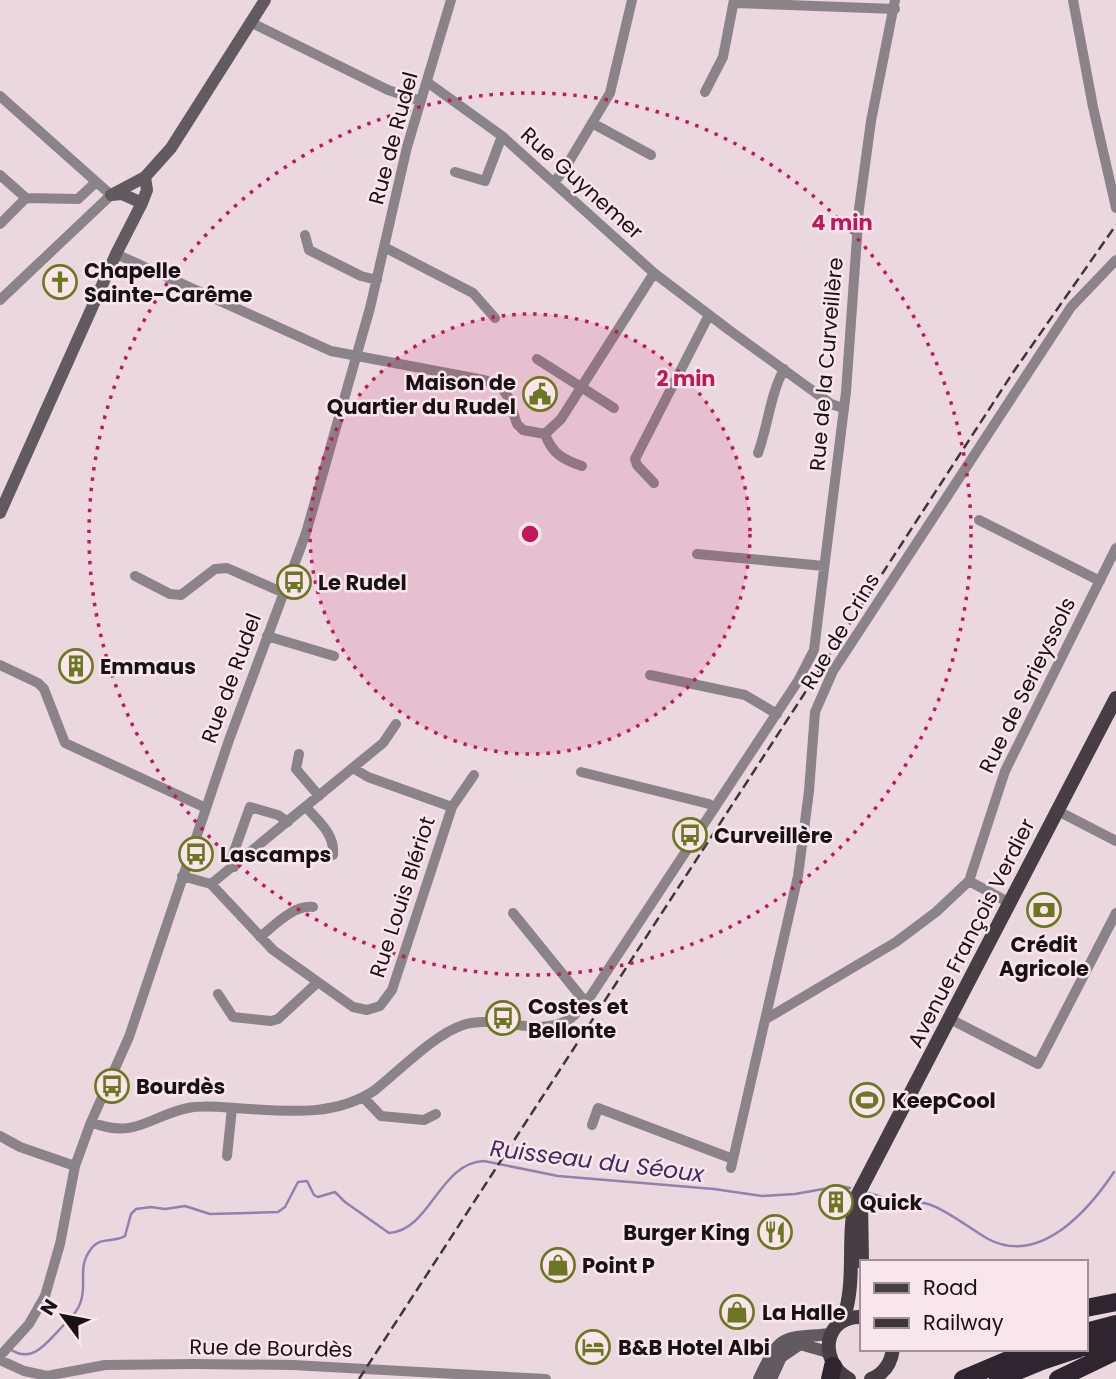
<svg xmlns="http://www.w3.org/2000/svg" width="1116" height="1379" font-family="Poppins,sans-serif">
  <rect width="100%" height="100%" fill="#ebd8df"/>
  <g fill="none" stroke-linecap="round" stroke-linejoin="round">
    <!-- stream -->
    <path stroke="#9381aa" stroke-width="2.5" d="M869 1193C880 1196 890 1200 901 1202 909 1203 919 1201 928 1204 944 1208 972 1230 988 1239 1040 1266 1088 1211 1114 1172
      M10 1349C31 1364 46 1344 59 1330 68 1320 77 1314 81 1301 87 1282 77 1267 91 1249 100 1236 114 1243 125 1236L131 1214 136 1209 151 1207 165 1209 185 1206 210 1214 278 1212 285 1207 298 1182 307 1181 314 1195 318 1197 335 1192 345 1202 389 1233C431 1230 439 1163 484 1161L558 1176 714 1189 762 1196 795 1194 840 1186 850 1188"/>
    <!-- street -->
    <path stroke="#8a8489" stroke-width="10" d="M1073 0 1093 107 1116 208
      M734 3 895 9
      M250 22 388 90 421 101
      M427 82 502 136 654 273 729 330 831 404 843 408
      M705 92 723 57 734 0
      M0 96 111 195 0 300
      M592 123 651 155
      M455 172 485 181 502 136
      M0 175 26 198 78 199 96 182
      M554 183 567 165 610 93 632 0
      M0 224 26 198
      M305 235 309 250 361 276 377 280
      M384 247 473 293 495 318
      M116 254 331 351 484 380 500 385 508 397 517 424 523 430 545 434 561 419 654 273
      M537 359 614 408
      M545 434C552 454 564 460 582 466
      M758 453C768 426 770 395 784 369
      M654 483 637 465 635 459 709 315
      M979 520 1100 581
      M697 554 824 566
      M135 576 170 594 181 595 215 569 227 568 284 593
      M267 636 334 656
      M0 665 38 683 44 689 65 743 206 808
      M650 675 745 695 777 714
      M299 754 296 769 319 796
      M353 768 368 777 452 807
      M581 772 709 804 714 809
      M306 807C319 822 335 834 333 855
      M1058 811 1116 841
      M234 867 232 857 250 807 278 815 288 822
      M182 876 211 884 273 950 353 1007 367 1010 380 1006 392 990 452 807 474 775
      M969 881 1010 903
      M211 884 383 743 396 724
      M513 913 586 1003
      M260 937C275 925 293 905 313 907
      M218 994 233 1017 271 1021 278 1019 318 982
      M766 1019 896 942 936 912 969 881 1005 771 1116 548
      M950 1019 1038 1064 1116 913
      M364 1098 381 1116 424 1120 436 1114
      M91 1122C135 1140 149 1116 188 1108 203 1105 220 1107 236 1108 283 1111 334 1118 375 1090 399 1071 435 1034 463 1025 497 1014 540 1039 571 1018 576 1014 582 1007 586 1003L798 681 814 650 846 392 859 209 871 121 895 0
      M592 1125 598 1108 733 1159
      M0 1136 20 1147 75 1166
      M227 1156 232 1108
      M731 1168 798 876 809 791 815 712 833 671 1071 307 1116 260
      M0 1356 29 1324 45 1296 60 1244 75 1166 91 1122 129 1037 229 740 306 533 370 308 407 147 451 0
      M0 1360 24 1371 47 1376 105 1365 193 1364 293 1365 546 1379"/>
    <!-- secondary -->
    <path stroke="#625a61" stroke-width="12" d="M111 195 145 177
      M111 195 122 194 142 203
      M0 513 116 254 142 203 147 190 145 177 171 148 265 0
      M759 1379C782 1331 782 1339 831 1334
      M771 1379 781 1357 800 1344 828 1352"/>
    <!-- primary -->
    <path stroke="#463d45" stroke-width="14" d="M861 1200 862 1262
      M843 1320C857 1281 846 1239 856 1198L1116 698
      M849 1379C817 1361 824 1315 862 1317
      M871 1379C884 1374 891 1363 893 1349"/>
    <!-- highway -->
    <path stroke="#2f252e" stroke-width="18" d="M1086 1308 1116 1302
      M1086 1332 1116 1324
      M1086 1347 1116 1338
      M830 1379 833 1366
      M963 1379 1034 1349
      M998 1379 1042 1361 1078 1349
      M1058 1379 1116 1351"/>
    <!-- rail -->
    <path stroke="#40363a" stroke-width="2.5" stroke-dasharray="10 5" stroke-linecap="butt" d="M359 1379 1012 374 1116 225"/>
  </g>
  <!-- distance rings -->
  <circle cx="530" cy="534" r="220" fill="#c2185b" fill-opacity=".12"/>
  <g fill="none" stroke="#c2185b" stroke-width="3.5" stroke-dasharray="3.5 7">
    <circle cx="530" cy="534" r="220"/>
    <circle cx="530" cy="534" r="441"/>
  </g>
  <!-- icons -->
  <defs>
    <g id="church-ring" transform="scale(1.75)"><circle r="9.5" fill="#f9e5ec" stroke="#6d7620" stroke-width="1.5"/><path d="M-1.2-6h2.4v3.5h3.3v2.4h-3.3V6h-2.4V-.1h-3.3v-2.4h3.3Z" fill="#6d7620"/></g>
    <g id="civic-ring" transform="scale(1.75)"><circle r="9.5" fill="#f9e5ec" stroke="#6d7620" stroke-width="1.5"/><path d="M-.6-6.5H3V-4.5H.6V-3L4-1V1h2V6H-6V1h2V-1L-.6-3ZM-1.2 2.5V6h2.4V2.5Z" fill="#6d7620"/></g>
    <g id="bus-ring" transform="scale(1.75)"><circle r="9.5" fill="#f9e5ec" stroke="#6d7620" stroke-width="1.5"/><path d="M-5-6H5V4H4V6H2V4H-2V6H-4V4H-5ZM-3.5-4V0h7V-4ZM-3.5 1.2v1.5H-2V1.2ZM2 1.2v1.5H3.5V1.2Z" fill="#6d7620"/></g>
    <g id="building-ring" transform="scale(1.75)"><circle r="9.5" fill="#f9e5ec" stroke="#6d7620" stroke-width="1.5"/><path d="M-4-6H4V6H1V3H-1V6H-4ZM-2.5-4.3h1.7v1.8h-1.7ZM.8-4.3h1.7v1.8H.8ZM-2.5-1h1.7V.8h-1.7ZM.8-1h1.7V.8H.8Z" fill="#6d7620"/></g>
    <g id="bank-ring" transform="scale(1.75)"><circle r="9.5" fill="#f9e5ec" stroke="#6d7620" stroke-width="1.5"/><path d="M-6-4H6V4H-6ZM0-2.3a2.3 2.3 0 1 0 0 4.6a2.3 2.3 0 1 0 0-4.6Z" fill="#6d7620"/></g>
    <g id="stadium-ring" transform="scale(1.75)"><circle r="9.5" fill="#f9e5ec" stroke="#6d7620" stroke-width="1.5"/><path d="M0-5a6.5 5 0 1 0 0 10a6.5 5 0 1 0 0-10ZM-3.5-1.8h7v3.6h-7Z" fill="#6d7620"/></g>
    <g id="restaurant-ring" transform="scale(1.75)"><circle r="9.5" fill="#f9e5ec" stroke="#6d7620" stroke-width="1.5"/><path d="M-5-6h1v4h1v-4h1v4h1v-4h1v5L-1.5 .5V6h-2V.5L-5-1ZM5-6V6H3V1.5H1.5Q1.5-4 5-6Z" fill="#6d7620"/></g>
    <g id="shop-ring" transform="scale(1.75)"><circle r="9.5" fill="#f9e5ec" stroke="#6d7620" stroke-width="1.5"/><path d="M-5-2.5h2.3a2.7 3.5 0 0 1 5.4 0H5L5.5 6h-11ZM-1.5-2.5h3a1.5 2.3 0 0 0-3 0Z" fill="#6d7620"/></g>
    <g id="hotel-ring" transform="scale(1.75)"><circle r="9.5" fill="#f9e5ec" stroke="#6d7620" stroke-width="1.5"/><path d="M-6-4.5h1.5V1H6V5H4.5V3h-9V5H-6ZM-4 0a1.8 1.8 0 1 1 3.6 0ZM.5 0V-2.5h3Q6-2.5 6 0Z" fill="#6d7620"/></g>
  </defs>
  <g fill-rule="evenodd">
    <use href="#church-ring" x="60" y="282"/>
    <use href="#civic-ring" x="540" y="394"/>
    <use href="#bus-ring" x="294" y="582"/>
    <use href="#building-ring" x="76" y="666"/>
    <use href="#bus-ring" x="690" y="835"/>
    <use href="#bus-ring" x="196" y="854"/>
    <use href="#bank-ring" x="1044" y="910"/>
    <use href="#bus-ring" x="503" y="1018"/>
    <use href="#bus-ring" x="112" y="1086"/>
    <use href="#stadium-ring" x="867" y="1100"/>
    <use href="#building-ring" x="836" y="1202"/>
    <use href="#restaurant-ring" x="775" y="1232"/>
    <use href="#shop-ring" x="558" y="1265"/>
    <use href="#shop-ring" x="737" y="1312"/>
    <use href="#hotel-ring" x="593" y="1347"/>
  </g>
  <g text-anchor="middle" dominant-baseline="central" stroke-width="5" stroke-linejoin="round" paint-order="stroke">
    <!-- street labels -->
    <g font-size="21" fill="#191215" stroke="#f9e5ec">
      <text transform="translate(393 138) rotate(-75)">Rue de Rudel</text>
      <text transform="translate(582 183) rotate(42)">Rue Guynemer</text>
      <text transform="translate(826 364) rotate(-85)">Rue de la Curveillère</text>
      <text transform="translate(840 631) rotate(-59)">Rue de Crins</text>
      <text transform="translate(231 678) rotate(-70)">Rue de Rudel</text>
      <text transform="translate(1027 685) rotate(-64)">Rue de Serieyssols</text>
      <text transform="translate(402 897) rotate(-72)">Rue Louis Blériot</text>
      <text transform="translate(971 933) rotate(-63)">Avenue François Verdier</text>
      <text transform="translate(271 1348) rotate(1)">Rue de Bourdès</text>
    </g>
    <!-- poi labels -->
    <g font-size="21" font-weight="bold" fill="#191215" stroke="#f9e5ec" text-anchor="start">
      <text x="84" y="270">Chapelle<tspan x="84" dy="24">Sainte-Carême</tspan></text>
      <text x="516" y="382" text-anchor="end">Maison de<tspan x="516" dy="24">Quartier du Rudel</tspan></text>
      <text x="318" y="582">Le Rudel</text>
      <text x="100" y="666">Emmaus</text>
      <text x="714" y="835">Curveillère</text>
      <text x="220" y="854">Lascamps</text>
      <text x="1044" y="944" text-anchor="middle">Crédit<tspan x="1044" dy="24">Agricole</tspan></text>
      <text x="528" y="1006">Costes et<tspan x="528" dy="24">Bellonte</tspan></text>
      <text x="136" y="1086">Bourdès</text>
      <text x="892" y="1100">KeepCool</text>
      <text x="860" y="1202">Quick</text>
      <text x="750" y="1232" text-anchor="end">Burger King</text>
      <text x="582" y="1265">Point P</text>
      <text x="762" y="1312">La Halle</text>
      <text x="618" y="1347">B&amp;B Hotel Albi</text>
    </g>
    <!-- water labels -->
    <g font-size="23" font-style="italic" fill="#44295f" stroke="#f9e5ec">
      <text transform="translate(597 1161) rotate(7)">Ruisseau du Séoux</text>
    </g>
  </g>
  <circle cx="530" cy="534" r="10" fill="#c2185b" stroke="#f9e5ec" stroke-width="3.5"/>
  <g font-size="21" text-anchor="middle" font-weight="bold" fill="#c2185b" stroke="#f9e5ec" stroke-width="5" stroke-linejoin="round" paint-order="stroke">
    <text x="842" y="230">4 min</text>
    <text x="686" y="386">2 min</text>
  </g>
  <!-- legend -->
  <rect x="860" y="1260" width="228" height="91" fill="#f9e5ec" stroke="#9f9196" stroke-width="2"/>
  <rect x="874" y="1283" width="35" height="10" fill="#463d45" stroke="#9f9196" stroke-width="2"/>
  <text x="923" y="1295" font-size="21" fill="#191215">Road</text>
  <rect x="874" y="1318" width="35" height="10" fill="#40363a" stroke="#9f9196" stroke-width="2"/>
  <text x="923" y="1330" font-size="21" fill="#191215">Railway</text>
  <!-- north arrow -->
  <g transform="translate(63 1316) rotate(302)" stroke="#f9e5ec" stroke-width="5" paint-order="stroke">
  <path d="M0-5L12 26L0 18L-12 26Z" fill="#191215"/>
  <text y="-10" font-size="19" font-weight="bold" text-anchor="middle" fill="#191215">N</text>
  </g>
</svg>
